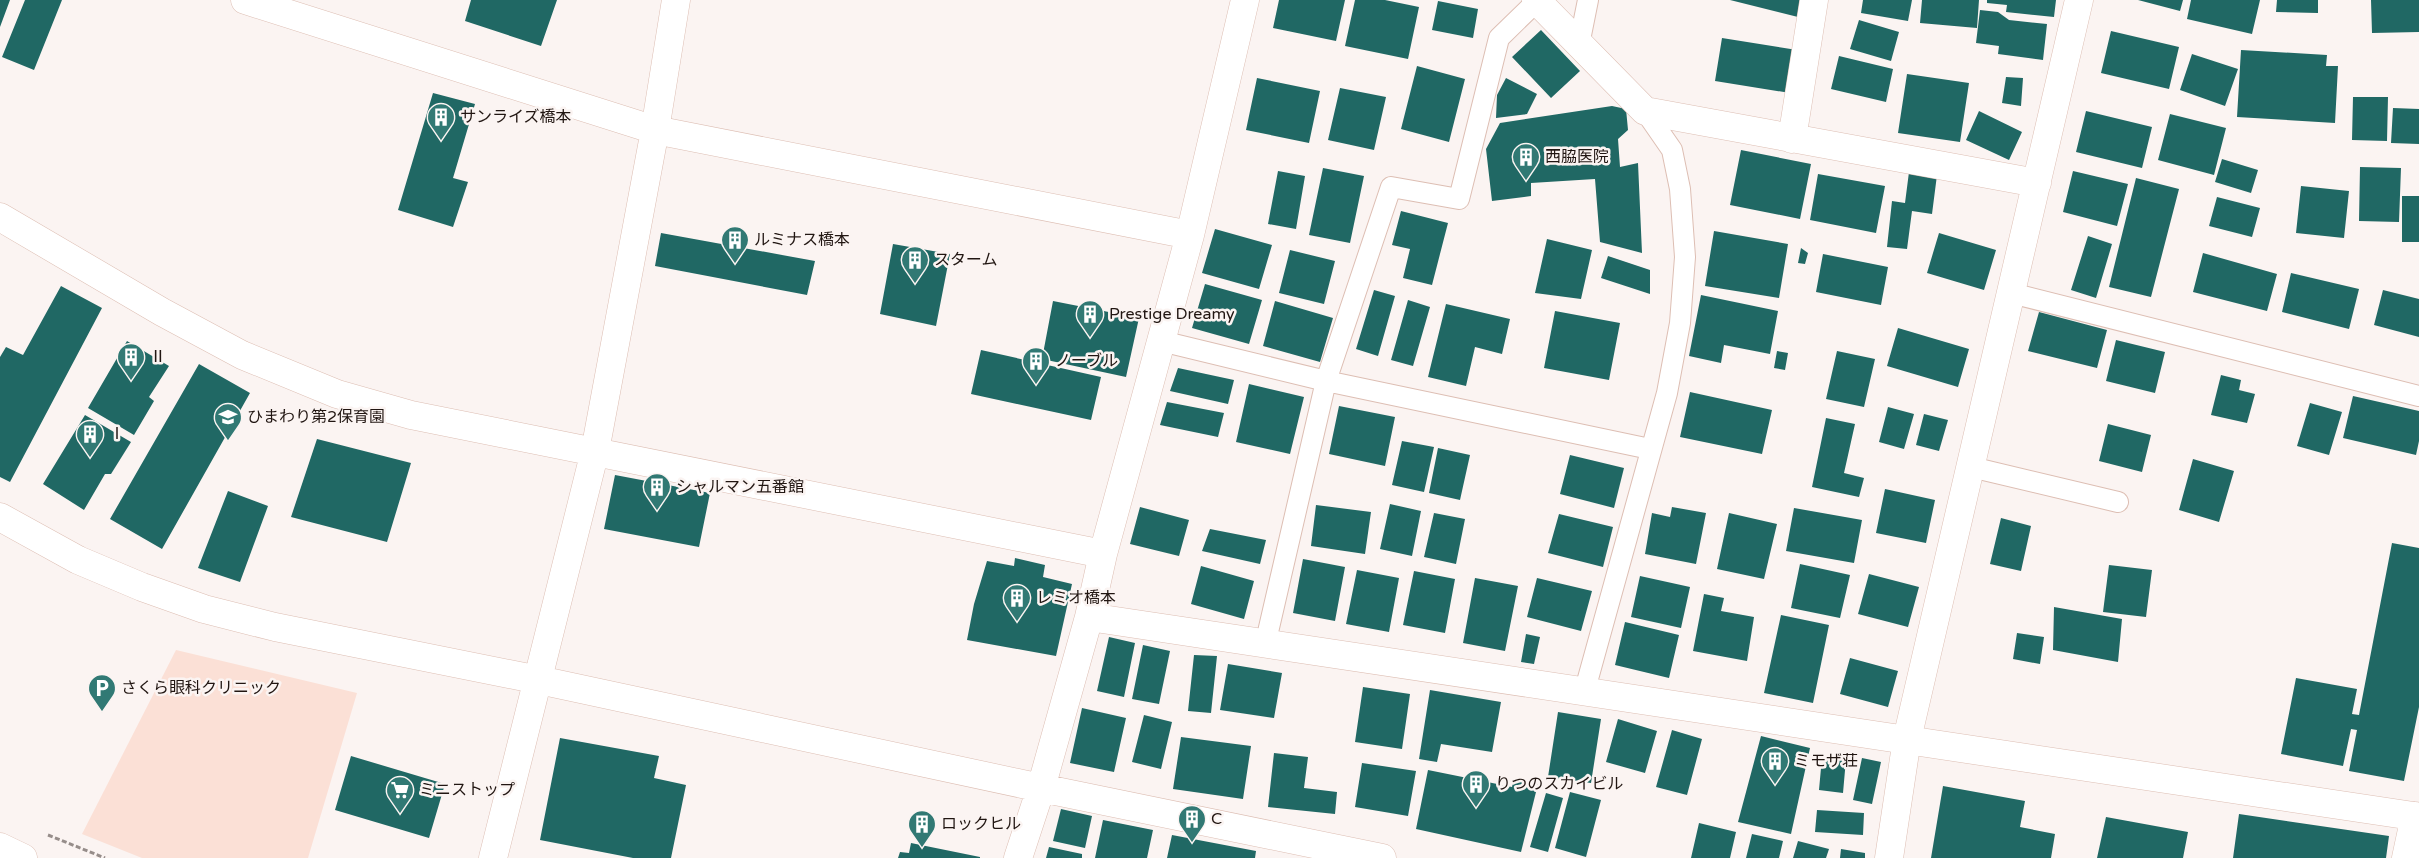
<svg xmlns="http://www.w3.org/2000/svg" width="2419" height="858" font-family="'Varela Round','Noto Sans JP',sans-serif">
  <rect width="100%" height="100%" fill="#fbf4f2"/>
  <!-- green -->
  <path fill="#fbe0d6" d="M176 650 357 693 308 858H142L82 834Z"/>
  <!-- building -->
  <path fill="#206864" d="M0 0H10L0 27Z
    M25 0H62L34 70 2 57Z
    M471 0H557L541 46 465 21Z
    M1279 0H1345L1336 41 1273 28Z
    M1355 0H1385L1419 7 1408 59 1345 46Z
    M1730 0H1811L1806 19Z
    M1863 0H1912L1908 21 1861 13Z
    M1922 0H1979L1977 28 1920 23Z
    M1987 0H2056L2054 17 2006 12 2007 5 1987 3Z
    M2138 0H2183L2180 11Z
    M2191 0H2260L2252 34 2187 19Z
    M2277 0H2318V13L2276 12Z
    M2371 0H2419V32L2372 33Z
    M1438 1 1478 9 1473 38 1432 30Z
    M1980 10 1998 12 2009 20 2047 24 2043 60 1998 54 1999 46 1976 43Z
    M1859 20 1899 32 1891 61 1850 49Z
    M1541 30 1580 71 1551 98 1512 57Z
    M2111 31 2179 47 2169 89 2101 73Z
    M1722 38 1797 50 1790 93 1715 81Z
    M2241 50 2327 55 2326 66H2338L2335 123 2237 117Z
    M2192 54 2238 69 2225 106 2180 90Z
    M1839 56 1893 69 1886 102 1831 89Z
    M1417 66 1465 79 1449 142 1401 129Z
    M1907 74 1969 83 1960 142 1898 133Z
    M2006 77 2023 78 2021 106 2002 103Z
    M1257 78 1320 91 1309 143 1246 130Z
    M1506 78 1537 94 1527 114 1496 118 1497 95Z
    M1340 88 1386 97 1374 150 1328 140Z
    M433 93 475 104 453 178 468 182 453 227 398 210Z
    M2353 97H2388L2387 141 2352 140Z
    M1612 106 1626 109 1628 130 1618 139 1620 167 1638 163 1642 253 1600 242 1595 179 1531 183V196L1492 201 1486 149 1500 123Z
    M2393 108 2419 109V144L2391 143Z
    M1979 111 2022 132 2009 160 1966 140Z
    M2086 111 2152 127 2142 168 2076 152Z
    M2170 114 2226 128 2214 175 2158 160Z
    M1741 150 1811 164 1800 219 1730 205Z
    M2222 159 2258 170 2251 193 2215 182Z
    M2360 167 2401 168 2399 222 2359 221Z
    M1323 168 1364 176 1350 243 1309 235Z
    M1278 171 1305 176 1296 229 1268 224Z
    M2073 171 2128 184 2117 226 2063 212Z
    M1909 172 1937 175 1932 214 1912 211 1907 249 1887 247 1892 201 1905 203Z
    M1818 174 1885 186 1876 233 1810 220Z
    M2136 178 2179 189 2151 297 2109 287Z
    M2301 186 2349 191 2344 238 2296 233Z
    M2402 196H2419V242H2402Z
    M2217 197 2260 208 2252 237 2209 226Z
    M1401 211 1448 223 1432 285 1403 278 1410 249 1392 245Z
    M1215 229 1272 245 1259 289 1202 273Z
    M1714 231 1788 244 1779 298 1705 286Z
    M661 233 815 261 807 295 655 266Z
    M1939 233 1996 250 1984 290 1927 273Z
    M2088 236 2112 244 2096 298 2071 290Z
    M1547 239 1592 250 1581 299 1535 293Z
    M893 244 950 254 936 326 880 314Z
    M1801 248 1808 253 1805 264 1798 263Z
    M1290 250 1335 261 1324 304 1279 293Z
    M2203 253 2277 274 2267 311 2193 292Z
    M1823 254 1888 267 1881 305 1816 292Z
    M1608 256 1650 270V294L1601 278Z
    M2291 273 2359 289 2349 329 2282 312Z
    M1205 284 1262 300 1249 344 1192 328Z
    M61 286 102 308 10 482 0 477V357L6 347 23 355Z
    M1374 290 1395 296 1378 356 1356 349Z
    M2383 290 2419 299V337L2374 325Z
    M1701 295 1778 311 1770 354 1724 345 1721 363 1689 356Z
    M1408 300 1430 307 1413 366 1391 360Z
    M1053 301 1139 318 1126 377 1042 359Z
    M1275 301 1333 318 1320 362 1263 346Z
    M1446 304 1510 319 1502 354 1475 347 1466 386 1428 377Z
    M1555 311 1620 323 1609 380 1544 368Z
    M2039 312 2107 330 2097 368 2028 351Z
    M1898 328 1969 349 1958 387 1887 366Z
    M2116 340 2165 352 2155 393 2106 381Z
    M127 341 169 366 149 397 154 401 134 435 88 408Z
    M981 350 1101 377 1091 420 971 394Z
    M1777 351 1788 353 1785 370 1774 368Z
    M1837 351 1875 359 1864 407 1826 399Z
    M199 364 250 393 162 549 110 519Z
    M1178 368 1234 380 1228 404 1170 391Z
    M2221 375 2241 380 2239 390 2255 394 2247 423 2211 415Z
    M1249 384 1304 397 1290 454 1236 442Z
    M1690 392 1772 410 1762 454 1680 437Z
    M2353 396 2419 411V441L2416 455 2343 438Z
    M1167 402 1224 413 1218 437 1160 425Z
    M2310 403 2342 412 2329 455 2297 446Z
    M1339 406 1395 417 1385 466 1329 454Z
    M1888 407 1914 414 1904 449 1879 442Z
    M1924 414 1948 420 1939 451 1916 445Z
    M85 415 131 442 111 474H105L84 510 43 484Z
    M1826 418 1855 424 1844 473 1864 478 1859 497 1812 487Z
    M2108 424 2151 435 2142 472 2099 461Z
    M317 439 411 463 387 542 291 517Z
    M1402 441 1434 447 1424 492 1392 485Z
    M1438 448 1470 455 1460 500 1429 493Z
    M1570 455 1624 468 1614 508 1560 494Z
    M2193 459 2234 471 2219 522 2179 510Z
    M615 475 710 493 699 547 604 529Z
    M1885 489 1935 500 1926 543 1876 533Z
    M228 491 268 506 240 582 198 568Z
    M1390 504 1421 511 1412 556 1380 549Z
    M1316 505 1371 512 1365 554 1311 546Z
    M1140 507 1189 520 1179 556 1130 544Z
    M1672 507 1706 513 1696 564 1645 554 1652 513 1670 517Z
    M1794 508 1862 520 1854 563 1786 551Z
    M1434 513 1465 519 1456 564 1424 557Z
    M1729 513 1777 524 1764 579 1717 569Z
    M1559 514 1613 527 1603 567 1548 553Z
    M2001 518 2031 526 2021 571 1990 564Z
    M1210 529 1266 540 1260 564 1202 551Z
    M2392 543 2419 548V707L2404 781 2349 771 2357 730 2351 729 2343 766 2281 754 2296 678 2357 689 2352 714 2359 715Z
    M1015 558 1045 565 1043 577 1072 584 1056 656 967 640 974 604 987 561 1014 566Z
    M1303 559 1345 567 1335 621 1293 613Z
    M1800 564 1850 575 1840 618 1791 608Z
    M2109 565 2152 570 2146 617 2103 612Z
    M1201 566 1254 581 1244 619 1191 604Z
    M1357 570 1399 578 1389 632 1346 624Z
    M1414 571 1455 579 1445 633 1403 625Z
    M1869 574 1919 587 1908 627 1858 614Z
    M1640 576 1690 587 1681 628 1631 617Z
    M1475 578 1518 586 1505 651 1463 643Z
    M1537 578 1592 591 1581 631 1527 617Z
    M1704 594 1724 598 1721 611 1754 617 1747 661 1693 651Z
    M2054 607 2122 619 2118 662 2053 650Z
    M1781 615 1829 625 1813 703 1764 693Z
    M1625 622 1679 635 1669 678 1615 665Z
    M2017 633 2044 637 2040 664 2013 659Z
    M1526 634 1540 637 1534 664 1521 662Z
    M1109 637 1135 643 1124 697 1097 691Z
    M1143 645 1170 651 1159 704 1132 699Z
    M1194 655 1217 656 1211 713 1188 711Z
    M1850 658 1898 671 1888 707 1840 694Z
    M1228 664 1282 673 1274 718 1220 710Z
    M1363 687 1410 694 1402 749 1355 742Z
    M1430 690 1501 702 1492 752 1441 744 1437 762 1419 759Z
    M1082 708 1126 718 1114 772 1070 763Z
    M1558 712 1601 719 1591 783 1548 777Z
    M1144 715 1172 722 1161 769 1132 762Z
    M1618 719 1657 731 1645 773 1606 762Z
    M1672 730 1702 739 1687 795 1656 787Z
    M1761 736 1810 748 1791 834 1738 822Z
    M1181 737 1251 746 1243 799 1173 789Z
    M560 738 659 756 654 778 686 785 671 858H633L540 840Z
    M1274 753 1308 757 1304 788 1337 792 1335 814 1268 807Z
    M351 756 445 784 429 838 335 810Z
    M1822 757 1846 759 1843 793 1819 790Z
    M1862 758 1881 762 1872 804 1853 800Z
    M1362 763 1416 771 1408 816 1355 807Z
    M1428 770 1512 787 1514 778 1538 784 1521 852 1416 829Z
    M1943 786 2025 801 2020 827 2055 834 2051 858H1931Z
    M1570 792 1601 800 1586 857 1555 848Z
    M1546 793 1563 798 1548 852 1530 847Z
    M1061 809 1092 816 1085 848 1053 841Z
    M1817 810 1864 813 1863 835 1815 832Z
    M2239 814 2389 836 2386 858H2233Z
    M2106 817 2188 832 2183 858H2097Z
    M1103 820 1153 830 1147 858H1095Z
    M1699 823 1736 832 1730 858H1691Z
    M1752 834 1783 841 1779 858H1746Z
    M1172 835 1256 851 1255 858H1167Z
    M1798 841 1829 849 1826 858H1793Z
    M911 843 980 857V858H898L900 852 909 853Z
    M1049 847 1082 854V858H1046Z
    M1841 849 1865 853V858H1840Z"/>
  <g fill="none" stroke-linecap="round" stroke-linejoin="round">
    <!-- lane casing -->
    <g stroke="#ddbeb3" stroke-width="22">
      <path id="lane" d="M1579 45 1588 0
        M2011 293 2419 396
        M1161 341 1326 381 1650 449
        M1971 467 2118 502
        M1265 645 1326 381 1391 187 1459 199 1499 38 1537 1
        M1584 693 1667 393 1680 323 1685 257 1680 189 1672 150 1645 111"/>
    </g>
    <!-- street casing -->
    <g stroke="#ddbeb3" stroke-width="29">
      <path id="street" d="M245 0 655 130 1190 235
        M1536 0 1645 111 2037 183
        M1792 139 1814 0
        M0 217 162 312 242 355 337 394 411 415 1103 554
        M0 517 78 560 142 587 204 609 275 627 539 680 1041 788 1382 858
        M1089 617 2419 817
        M493 858 595 451 655 130 676 0
        M1018 858 1041 788 1089 617 1103 554 1190 235 1245 0
        M1889 858 1907 739 2079 0
        M2406 858 2415 816"/>
    </g>
    <!-- secondary casing -->
    <g stroke="#ddbeb3" stroke-width="29">
      <path id="secondary" d="M0 847 23 858"/>
    </g>
    <!-- path -->
    <path stroke="#968d8a" stroke-width="3" stroke-dasharray="5 2.5" stroke-linecap="butt" d="M48 835 105 858"/>
    <!-- lane -->
    <use href="#lane" stroke="#fff" stroke-width="20"/>
    <!-- street -->
    <use href="#street" stroke="#fff" stroke-width="28"/>
    <!-- secondary -->
    <use href="#secondary" stroke="#fff" stroke-width="28"/>
  </g>
  <!-- icons -->
  <defs>
    <g id="building-pin" transform="scale(1.4375)"><path d="M0 17L-7.5 6A9.5 9.5 0 1 1 7.5 6Z" fill="#317974" stroke="#fbf4f2"/><path d="M-4-6H4V6H1V3H-1V6H-4ZM-2.5-4.3h1.7v1.8h-1.7ZM.8-4.3h1.7v1.8H.8ZM-2.5-1h1.7V.8h-1.7ZM.8-1h1.7V.8H.8Z" fill="#fff"/></g>
    <g id="school-pin" transform="scale(1.4375)"><path d="M0 17L-7.5 6A9.5 9.5 0 1 1 7.5 6Z" fill="#317974" stroke="#fbf4f2"/><path d="M0-5L7-2L0 1L-7-2ZM-4 1L0 2.5L4 1V4Q0 6-4 4Z" fill="#fff"/></g>
    <g id="parking-pin" transform="scale(1.4375)"><path d="M0 17L-7.5 6A9.5 9.5 0 1 1 7.5 6Z" fill="#317974" stroke="#fbf4f2"/><path d="M-3.5-5.5H1a3.5 3.5 0 0 1 0 7H-1V5.5H-3.5ZM-1-3.4V-.6H.8a1.4 1.4 0 0 0 0-2.8Z" fill="#fff"/></g>
    <g id="supermarket-pin" transform="scale(1.4375)"><path d="M0 17L-7.5 6A9.5 9.5 0 1 1 7.5 6Z" fill="#317974" stroke="#fbf4f2"/><path d="M-6-5.5h2.5l.6 2H6L4.5 2H-2.5L-4.4-4H-6ZM-1.5 3.2a1.3 1.3 0 1 0 .1 0ZM3 3.2a1.3 1.3 0 1 0 .1 0Z" fill="#fff"/></g>
  </defs>
  <g fill-rule="evenodd">
    <use href="#building-pin" x="441" y="117"/>
    <use href="#building-pin" x="1526" y="157"/>
    <use href="#building-pin" x="735" y="240"/>
    <use href="#building-pin" x="915" y="260"/>
    <use href="#building-pin" x="1090" y="314"/>
    <use href="#building-pin" x="131" y="357"/>
    <use href="#building-pin" x="1036" y="361"/>
    <use href="#school-pin" x="228" y="417"/>
    <use href="#building-pin" x="90" y="434"/>
    <use href="#building-pin" x="657" y="487"/>
    <use href="#building-pin" x="1017" y="598"/>
    <use href="#parking-pin" x="102" y="688"/>
    <use href="#building-pin" x="1775" y="761"/>
    <use href="#building-pin" x="1476" y="784"/>
    <use href="#supermarket-pin" x="400" y="790"/>
    <use href="#building-pin" x="1192" y="819"/>
    <use href="#building-pin" x="922" y="824"/>
  </g>
  <g text-anchor="middle" dominant-baseline="central" stroke-width="5" stroke-linejoin="round" paint-order="stroke">
    <!-- poi labels -->
    <g font-size="16" fill="#211612" stroke="#fbf4f2" text-anchor="start">
      <text x="460" y="117">サンライズ橋本</text>
      <text x="1545" y="157">西脇医院</text>
      <text x="754" y="240">ルミナス橋本</text>
      <text x="934" y="260">スターム</text>
      <text x="1109" y="314">Prestige Dreamy</text>
      <text x="150" y="357">Ⅱ</text>
      <text x="1055" y="361">ノーブル</text>
      <text x="247" y="417">ひまわり第2保育園</text>
      <text x="109" y="434">Ⅰ</text>
      <text x="676" y="487">シャルマン五番館</text>
      <text x="1036" y="598">レミオ橋本</text>
      <text x="121" y="688">さくら眼科クリニック</text>
      <text x="1794" y="761">ミモザ荘</text>
      <text x="1495" y="784">りつのスカイビル</text>
      <text x="419" y="790">ミニストップ</text>
      <text x="1211" y="819">C</text>
      <text x="941" y="824">ロックヒル</text>
    </g>
  </g>
</svg>
